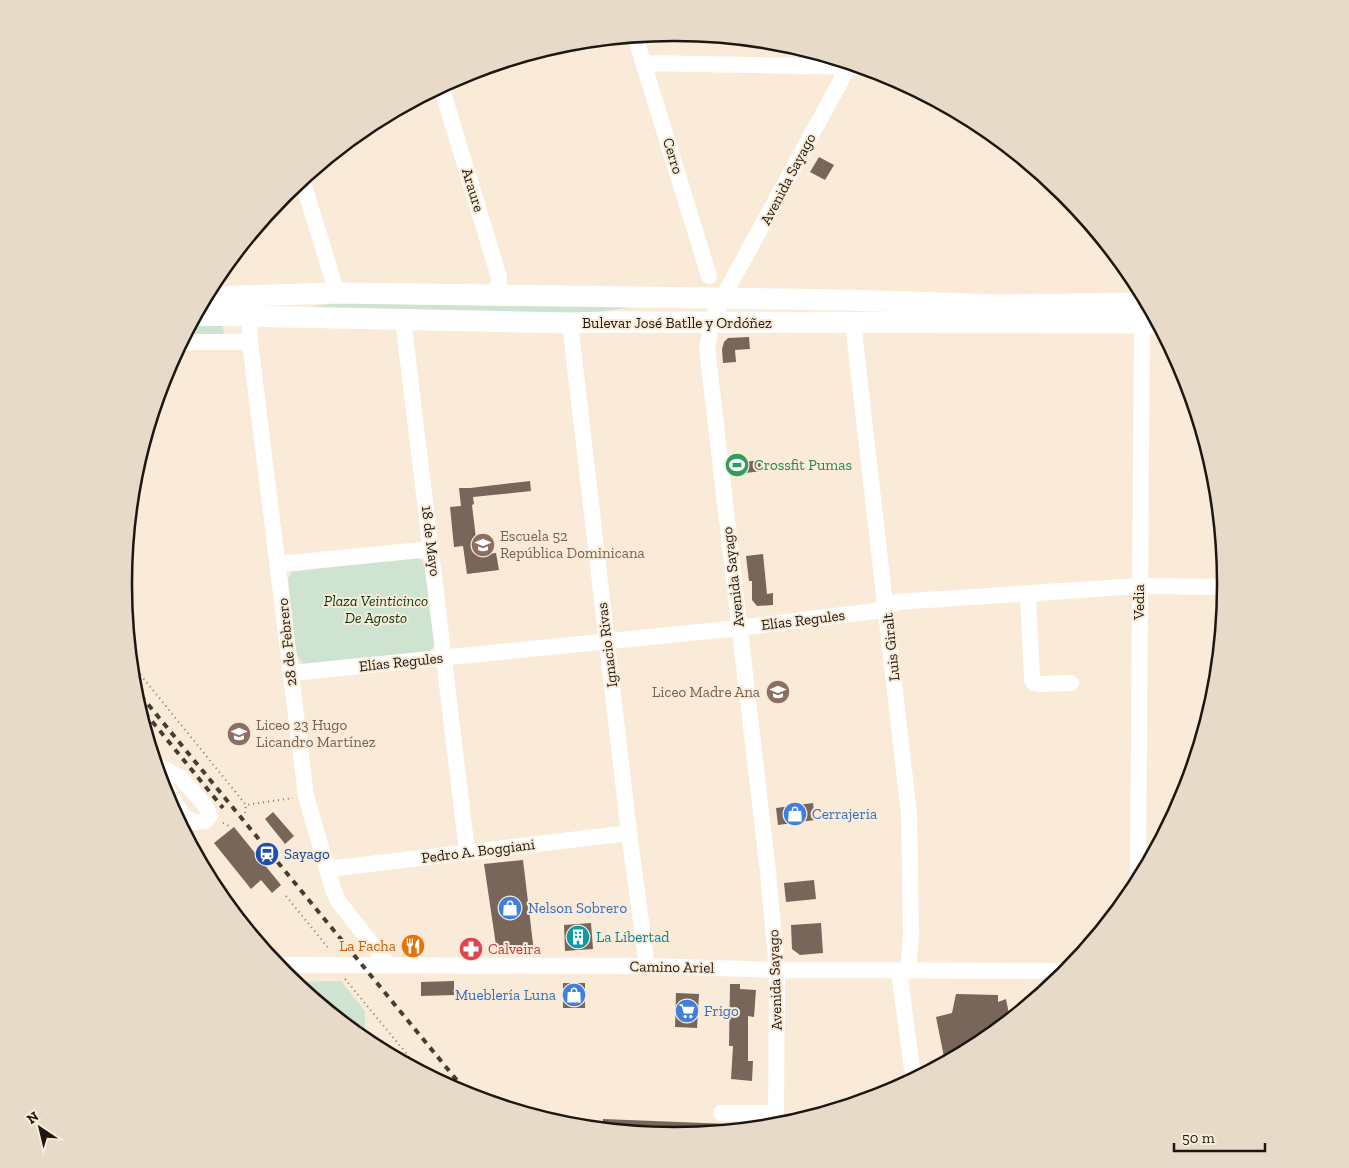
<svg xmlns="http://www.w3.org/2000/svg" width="1349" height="1168" font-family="'Zilla Slab',serif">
  <rect width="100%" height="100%" fill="#f9ebd8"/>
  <!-- green -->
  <path fill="#cee4d1" d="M337 303 631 307 587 314 297 309Z
    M190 326H223L224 336H185Z
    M418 557 423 562 425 567 435 641C434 647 432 650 426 653L304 665 296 654 288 579 292 572Z
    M341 981 365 1011V1040L294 982Z"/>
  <!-- building -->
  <path fill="#776659" d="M819 157 834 165 825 180 810 172Z
    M749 337 750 349 735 350 736 362 723 363 722 349 724 342 728 338Z
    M761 460 763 471 736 474 735 463Z
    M530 481 531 491 473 497 474 504 472 505 478 555 496 553 499 570 467 574 463 546 454 547 450 507 461 506 459 488H470Z
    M763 554 767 594 773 593V605L757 606 752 600V581H749L746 556Z
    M813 803 815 820 778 825 776 808Z
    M273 812 294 836 285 844 265 819Z
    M234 827 281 885 272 893 261 880 251 889 214 843Z
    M523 860 534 952H497L484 864Z
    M814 880 816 899 786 902 784 883Z
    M591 923 593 949 565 951 564 925Z
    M821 923 823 953 800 955 792 949 791 925Z
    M454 981V995L421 996V982Z
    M563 983H585V1008H563Z
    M730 984H740V989L756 990 754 1017 748 1016V1061H753L752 1081 731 1079 733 1046H729Z
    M676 993 699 994 697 1028 675 1027Z
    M956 994 998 995V1002L1006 999 1010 1019 981 1043 945 1062 936 1017 952 1013Z
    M603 1119 729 1124V1130L674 1136 602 1128Z"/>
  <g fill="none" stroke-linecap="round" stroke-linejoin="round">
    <!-- path -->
    <path stroke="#80776b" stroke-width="2" stroke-dasharray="1 4" stroke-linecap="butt" d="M131 663 246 805 293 798
      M245 813 246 805
      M223 823 229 826
      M286 896 330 950
      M345 979 420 1070"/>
    <!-- minor -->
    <path stroke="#fff" stroke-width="16" d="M635 36 709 276
      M644 63 857 67
      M441 86 499 277 498 294
      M302 179 337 293
      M249 306 250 342 306 796 332 886 338 901 389 966
      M404 319 405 336 467 851
      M570 323 629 833 647 966
      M853 323 909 814 911 933 908 972
      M182 342H250
      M279 564 432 549
      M1028 593 1032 680 1034 683 1038 684 1071 683
      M291 673 739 628 875 611 897 602 1139 586 1226 587
      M156 765 181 778 205 805 210 816 205 821 194 822 183 816 160 778
      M328 869 629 833
      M1138 881 1142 323
      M277 965 647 966 777 970 1066 971
      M899 971 912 1069 915 1078
      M721 1113H776
      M776 1126 777 970 768 872 707 348 712 322 722 299 850 64"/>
    <!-- major -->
    <path stroke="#fff" stroke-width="21" d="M206 297 337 293 847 300 1001 305 1146 303
      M196 315 570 323 609 322 1157 323"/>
    <!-- rail -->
    <path stroke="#433d34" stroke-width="4" stroke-dasharray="6 6" stroke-linecap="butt" d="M133 686 469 1095
      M137 703 223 808"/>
  </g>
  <!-- icons -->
  <defs>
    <g id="stadium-disc" transform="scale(1.25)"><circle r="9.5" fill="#2e9e5b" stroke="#f9ebd8"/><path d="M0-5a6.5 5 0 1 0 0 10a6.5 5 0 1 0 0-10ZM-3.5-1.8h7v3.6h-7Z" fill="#fff"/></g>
    <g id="school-disc" transform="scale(1.25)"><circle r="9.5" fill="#8d6e63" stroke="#f9ebd8"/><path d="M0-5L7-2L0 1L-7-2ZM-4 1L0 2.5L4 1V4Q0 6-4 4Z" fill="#fff"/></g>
    <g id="shop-disc" transform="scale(1.25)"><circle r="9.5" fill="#3f7fe0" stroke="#f9ebd8"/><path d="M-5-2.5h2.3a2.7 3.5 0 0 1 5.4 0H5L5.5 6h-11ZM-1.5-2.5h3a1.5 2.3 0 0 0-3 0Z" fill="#fff"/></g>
    <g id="station-disc" transform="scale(1.25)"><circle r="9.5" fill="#1a4fb4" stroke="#f9ebd8"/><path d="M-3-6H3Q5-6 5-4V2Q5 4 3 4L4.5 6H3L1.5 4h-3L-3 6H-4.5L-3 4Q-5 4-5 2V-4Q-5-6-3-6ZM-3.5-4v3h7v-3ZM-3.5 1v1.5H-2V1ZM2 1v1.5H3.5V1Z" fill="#fff"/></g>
    <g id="building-disc" transform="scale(1.25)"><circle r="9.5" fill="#0f9aa8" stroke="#f9ebd8"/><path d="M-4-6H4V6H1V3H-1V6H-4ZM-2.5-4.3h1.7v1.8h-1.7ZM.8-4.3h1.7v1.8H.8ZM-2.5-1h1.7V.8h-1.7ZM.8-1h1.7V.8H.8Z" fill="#fff"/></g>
    <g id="restaurant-disc" transform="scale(1.25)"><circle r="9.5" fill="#e8710a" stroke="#f9ebd8"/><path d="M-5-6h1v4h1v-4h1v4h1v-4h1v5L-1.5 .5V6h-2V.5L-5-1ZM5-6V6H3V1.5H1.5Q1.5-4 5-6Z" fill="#fff"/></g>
    <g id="pharmacy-disc" transform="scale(1.25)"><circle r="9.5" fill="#e0444e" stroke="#f9ebd8"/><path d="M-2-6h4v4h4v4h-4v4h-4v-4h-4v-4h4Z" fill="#fff"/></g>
    <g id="supermarket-disc" transform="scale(1.25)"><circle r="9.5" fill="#3f7fe0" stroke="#f9ebd8"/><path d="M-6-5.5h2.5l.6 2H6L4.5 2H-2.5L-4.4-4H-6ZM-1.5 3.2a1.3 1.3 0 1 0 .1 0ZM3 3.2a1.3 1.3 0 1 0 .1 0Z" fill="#fff"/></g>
  </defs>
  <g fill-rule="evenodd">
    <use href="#stadium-disc" x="737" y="465"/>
    <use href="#school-disc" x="483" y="545"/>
    <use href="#school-disc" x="778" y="692"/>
    <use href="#school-disc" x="239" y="734"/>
    <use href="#shop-disc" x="795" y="814"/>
    <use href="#station-disc" x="267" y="854"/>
    <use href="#shop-disc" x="510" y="908"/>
    <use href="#building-disc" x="578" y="937"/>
    <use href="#restaurant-disc" x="413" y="946"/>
    <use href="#pharmacy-disc" x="471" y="949"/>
    <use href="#shop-disc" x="574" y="995"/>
    <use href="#supermarket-disc" x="687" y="1011"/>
  </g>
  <g text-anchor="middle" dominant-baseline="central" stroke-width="4" stroke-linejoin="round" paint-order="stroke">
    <!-- street labels -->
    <g font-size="15" fill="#1c1811" stroke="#f9ebd8">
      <text transform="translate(673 156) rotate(73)">Cerro</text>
      <text transform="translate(788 179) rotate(-62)">Avenida Sayago</text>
      <text transform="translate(473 190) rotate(73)">Araure</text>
      <text x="677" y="323">Bulevar José Batlle y Ordóñez</text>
      <text transform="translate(431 541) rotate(83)">18 de Mayo</text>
      <text transform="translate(733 577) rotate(-97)">Avenida Sayago</text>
      <text transform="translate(1139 602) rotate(-90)">Vedia</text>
      <text transform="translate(803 620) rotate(-7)">Elías Regules</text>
      <text transform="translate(287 642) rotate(-96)">28 de Febrero</text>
      <text transform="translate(607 645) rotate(-97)">Ignacio Rivas</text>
      <text transform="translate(891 647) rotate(-96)">Luis Giralt</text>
      <text transform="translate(401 662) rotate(-6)">Elías Regules</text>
      <text transform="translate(478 851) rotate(-7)">Pedro A. Boggiani</text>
      <text transform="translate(672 967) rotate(1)">Camino Ariel</text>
      <text transform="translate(775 980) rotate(-92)">Avenida Sayago</text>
    </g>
    <!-- leisure labels -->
    <g font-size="15" fill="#27864d" stroke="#f9ebd8" text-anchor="start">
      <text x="754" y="465">Crossfit Pumas</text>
    </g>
    <!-- education labels -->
    <g font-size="15" fill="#785e54" stroke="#f9ebd8" text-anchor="start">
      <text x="500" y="536">Escuela 52<tspan x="500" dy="17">República Dominicana</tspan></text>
      <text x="760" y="692" text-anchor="end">Liceo Madre Ana</text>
      <text x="256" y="725">Liceo 23 Hugo<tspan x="256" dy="17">Licandro Martínez</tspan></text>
    </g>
    <!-- park labels -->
    <g font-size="15" font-style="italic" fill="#003714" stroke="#f9ebd8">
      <text x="376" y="601">Plaza Veinticinco<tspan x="376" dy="17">De Agosto</tspan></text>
    </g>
    <!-- shop labels -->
    <g font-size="15" fill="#366cbe" stroke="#f9ebd8" text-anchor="start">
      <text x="812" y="814">Cerrajeria</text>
      <text x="528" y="908">Nelson Sobrero</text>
      <text x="556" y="995" text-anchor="end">Mueblería Luna</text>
      <text x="704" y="1011">Frigo</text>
    </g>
    <!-- transit labels -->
    <g font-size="15" fill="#164399" stroke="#f9ebd8" text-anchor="start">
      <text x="284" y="854">Sayago</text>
    </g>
    <!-- culture labels -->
    <g font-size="15" fill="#0d838f" stroke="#f9ebd8" text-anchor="start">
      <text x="596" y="937">La Libertad</text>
    </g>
    <!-- food labels -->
    <g font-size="15" fill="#c56008" stroke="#f9ebd8" text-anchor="end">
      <text x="396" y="946">La Facha</text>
    </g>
    <!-- health labels -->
    <g font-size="15" fill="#be3a42" stroke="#f9ebd8" text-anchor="start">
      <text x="488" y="949">Calveira</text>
    </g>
  </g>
  <!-- crop -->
  <path d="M0 0H1349V1168H0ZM674 41H675A542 542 0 0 1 1217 583V585A542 542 0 0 1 675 1127H674A542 542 0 0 1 132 585V583A542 542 0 0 1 674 41Z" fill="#e7dac8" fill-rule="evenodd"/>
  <path fill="none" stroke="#1c1811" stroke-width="2.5" d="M674 41H675A542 542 0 0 1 1217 583V585A542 542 0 0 1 675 1127H674A542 542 0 0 1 132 585V583A542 542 0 0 1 674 41Z"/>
  <!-- north arrow -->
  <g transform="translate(40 1128) rotate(325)" stroke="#f9ebd8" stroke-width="4" paint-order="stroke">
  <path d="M0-4L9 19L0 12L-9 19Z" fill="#1c1811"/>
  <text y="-8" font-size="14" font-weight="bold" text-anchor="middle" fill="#1c1811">N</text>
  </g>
  <!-- scale -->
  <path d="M1174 1143v8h91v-8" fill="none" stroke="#1c1811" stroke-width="2.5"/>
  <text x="1182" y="1143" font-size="15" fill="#1c1811" stroke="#f9ebd8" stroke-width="4" paint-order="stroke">50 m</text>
</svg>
